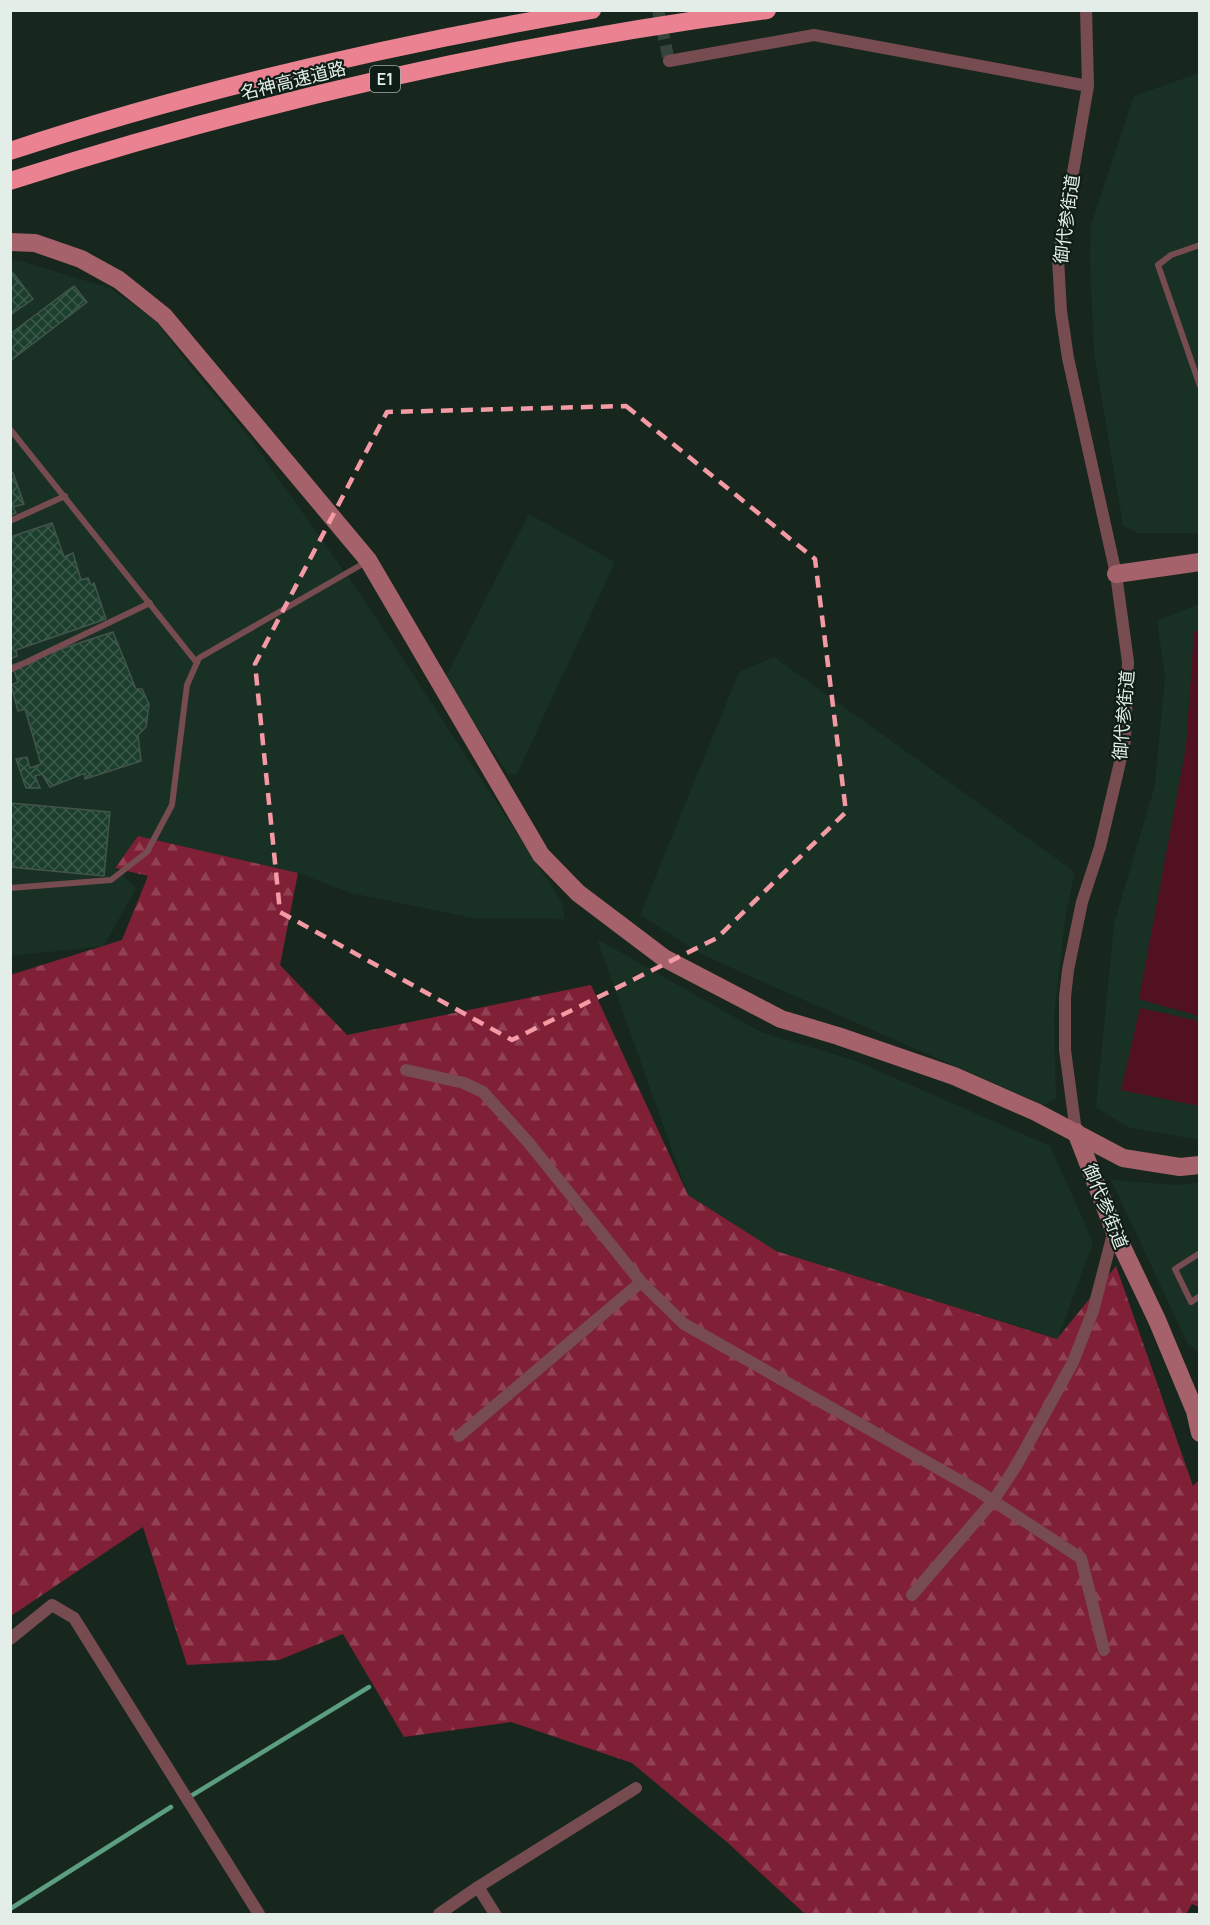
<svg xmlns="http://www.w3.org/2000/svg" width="1210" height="1925" font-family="Manrope,'Noto Sans JP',sans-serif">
  <defs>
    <pattern id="forest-firs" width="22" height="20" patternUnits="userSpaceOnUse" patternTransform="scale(1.5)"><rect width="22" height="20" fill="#7f2036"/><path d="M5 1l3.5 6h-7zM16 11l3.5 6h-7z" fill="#914153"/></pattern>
    <pattern id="building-cross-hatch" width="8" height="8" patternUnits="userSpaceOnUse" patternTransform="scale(1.5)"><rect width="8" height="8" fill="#1b3e2d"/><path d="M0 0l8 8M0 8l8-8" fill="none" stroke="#3c5a4b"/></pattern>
  </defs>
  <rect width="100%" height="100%" fill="#17271e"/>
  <!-- built -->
  <path fill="#193024" d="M1199 73V533H1136L1123 525 1094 353 1090 261 1091 225 1134 96Z
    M10 260 21 261 110 288 155 320 191 367 250 438 365 601 563 904 564 919 473 918 351 893 298 873 138 836 115 868 136 888 104 946 11 956Z
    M529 514 615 562 517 774H508L445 679Z
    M1199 604V1140L1127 1127 1096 1107 1114 924 1155 785 1165 677 1157 621Z
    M774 657 1075 872 1066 912 1054 1016 1056 1098 1044 1105 772 986 701 954 640 915 739 672Z
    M597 939 761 1032 856 1061 1050 1146 1093 1242 1058 1339 776 1251 688 1195Z
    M1111 1180 1177 1185 1199 1182V1352L1188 1344Z"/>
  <!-- forest -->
  <path fill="url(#forest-firs)" d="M138 836 298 873 280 965 347 1035 591 985 688 1195 776 1251 1057 1339 1116 1266 1193 1486 1199 1480V1907L1192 1904 1186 1914H805L728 1843 632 1763 511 1722 404 1737 343 1634 279 1660 187 1665 143 1527 11 1616 10 975 122 940 148 876 115 868Z"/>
  <!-- park -->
  <path fill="#521120" d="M1199 630H1200L1199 1016 1139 999 1186 747 1194 632Z
    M1140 1008 1199 1021V1106L1121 1090Z"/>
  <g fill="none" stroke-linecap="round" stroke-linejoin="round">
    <!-- stream -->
    <path stroke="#5c9e80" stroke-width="4.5" d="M191 1796 369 1687
      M10 1909 171 1807"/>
  </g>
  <!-- building -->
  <path fill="url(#building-cross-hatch)" stroke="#43544b" stroke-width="1.5" d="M13 273 33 299 10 315V275Z
    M74 286 87 302 10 361V334Z
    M13 473 24 504 13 507 16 513 10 515V474Z
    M52 523 64 557 73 553 81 580 88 578 91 585 94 583 106 619 16 650 17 656 10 659V537Z
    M113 632 136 689H142L149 704 146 727 138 735 141 761 85 779V773L50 787 42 774 35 776 40 788H26L16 759 27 757 30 768 41 764 25 709 18 711 11 685 18 682 12 665Z
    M10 803 110 812 104 876 10 867Z"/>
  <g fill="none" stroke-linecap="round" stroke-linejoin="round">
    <!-- street-tunnel -->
    <path stroke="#36453c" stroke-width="12" stroke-dasharray="12 6" stroke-linecap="butt" d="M658 10 669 61"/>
    <!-- lane -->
    <path stroke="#774c51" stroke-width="6" d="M1200 245 1171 255 1158 265 1200 386
      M10 429 197 663
      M10 521 65 496
      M10 670 150 603
      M10 888 111 880 147 852 172 805 187 685 199 658 366 562
      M1200 1253 1175 1269 1191 1302 1200 1296"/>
    <!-- street -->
    <path stroke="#774c51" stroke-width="12" d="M669 61 814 35 1088 86
      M406 1070 464 1083 483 1092 528 1142 641 1282 684 1324 978 1491 1081 1558 1104 1650
      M1076 1132 1065 1050V997L1068 970 1082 902 1100 847 1125 741 1128 662 1116 574 1068 358 1061 311 1058 259 1088 86 1086 10
      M459 1436 641 1282
      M912 1595 993 1501 1016 1466 1073 1362 1093 1311 1114 1230
      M10 1639 52 1605 74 1618 259 1914
      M478 1887 495 1914
      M439 1914 478 1887 636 1788"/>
    <!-- secondary -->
    <path stroke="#a6626b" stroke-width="18" d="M10 242 35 243 81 259 119 280 164 316 368 560 541 855 578 893 664 958 781 1019 838 1036 954 1076 1036 1112 1123 1158 1180 1167 1200 1165
      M1116 574 1200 562
      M1076 1132 1114 1230 1157 1320 1195 1411 1200 1433"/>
    <!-- highway -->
    <path stroke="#eb8291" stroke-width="18" d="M10 151C200 88 395 44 592 10
      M10 181C256 102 511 44 767 10"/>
  </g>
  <!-- marked area -->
  <path fill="none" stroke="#f49aa5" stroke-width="4.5" stroke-dasharray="12 8" stroke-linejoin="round" d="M626 406 815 559 846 812 717 938 512 1040 280 912 255 664 387 412Z"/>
  <g text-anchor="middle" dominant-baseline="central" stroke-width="4.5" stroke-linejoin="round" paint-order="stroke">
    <!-- shield labels -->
    <rect fill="#0e1d15" stroke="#a4afa9" stroke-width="1.5" x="370" y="66" width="30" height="26" rx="4.5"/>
    <g font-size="16" font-weight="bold" fill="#e4eee8">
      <text x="385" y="79">E1</text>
    </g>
    <!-- street labels -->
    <g font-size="18" fill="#e4eee8" stroke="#0e1d15">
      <text transform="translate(293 80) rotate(-14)">名神高速道路</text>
      <text transform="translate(1066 219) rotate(-82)">御代参街道</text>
      <text transform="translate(1123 715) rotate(-85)">御代参街道</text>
      <text transform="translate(1106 1206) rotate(68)">御代参街道</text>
    </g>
  </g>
  <!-- border -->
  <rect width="1210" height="1925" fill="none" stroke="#e4eee8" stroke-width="24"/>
</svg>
